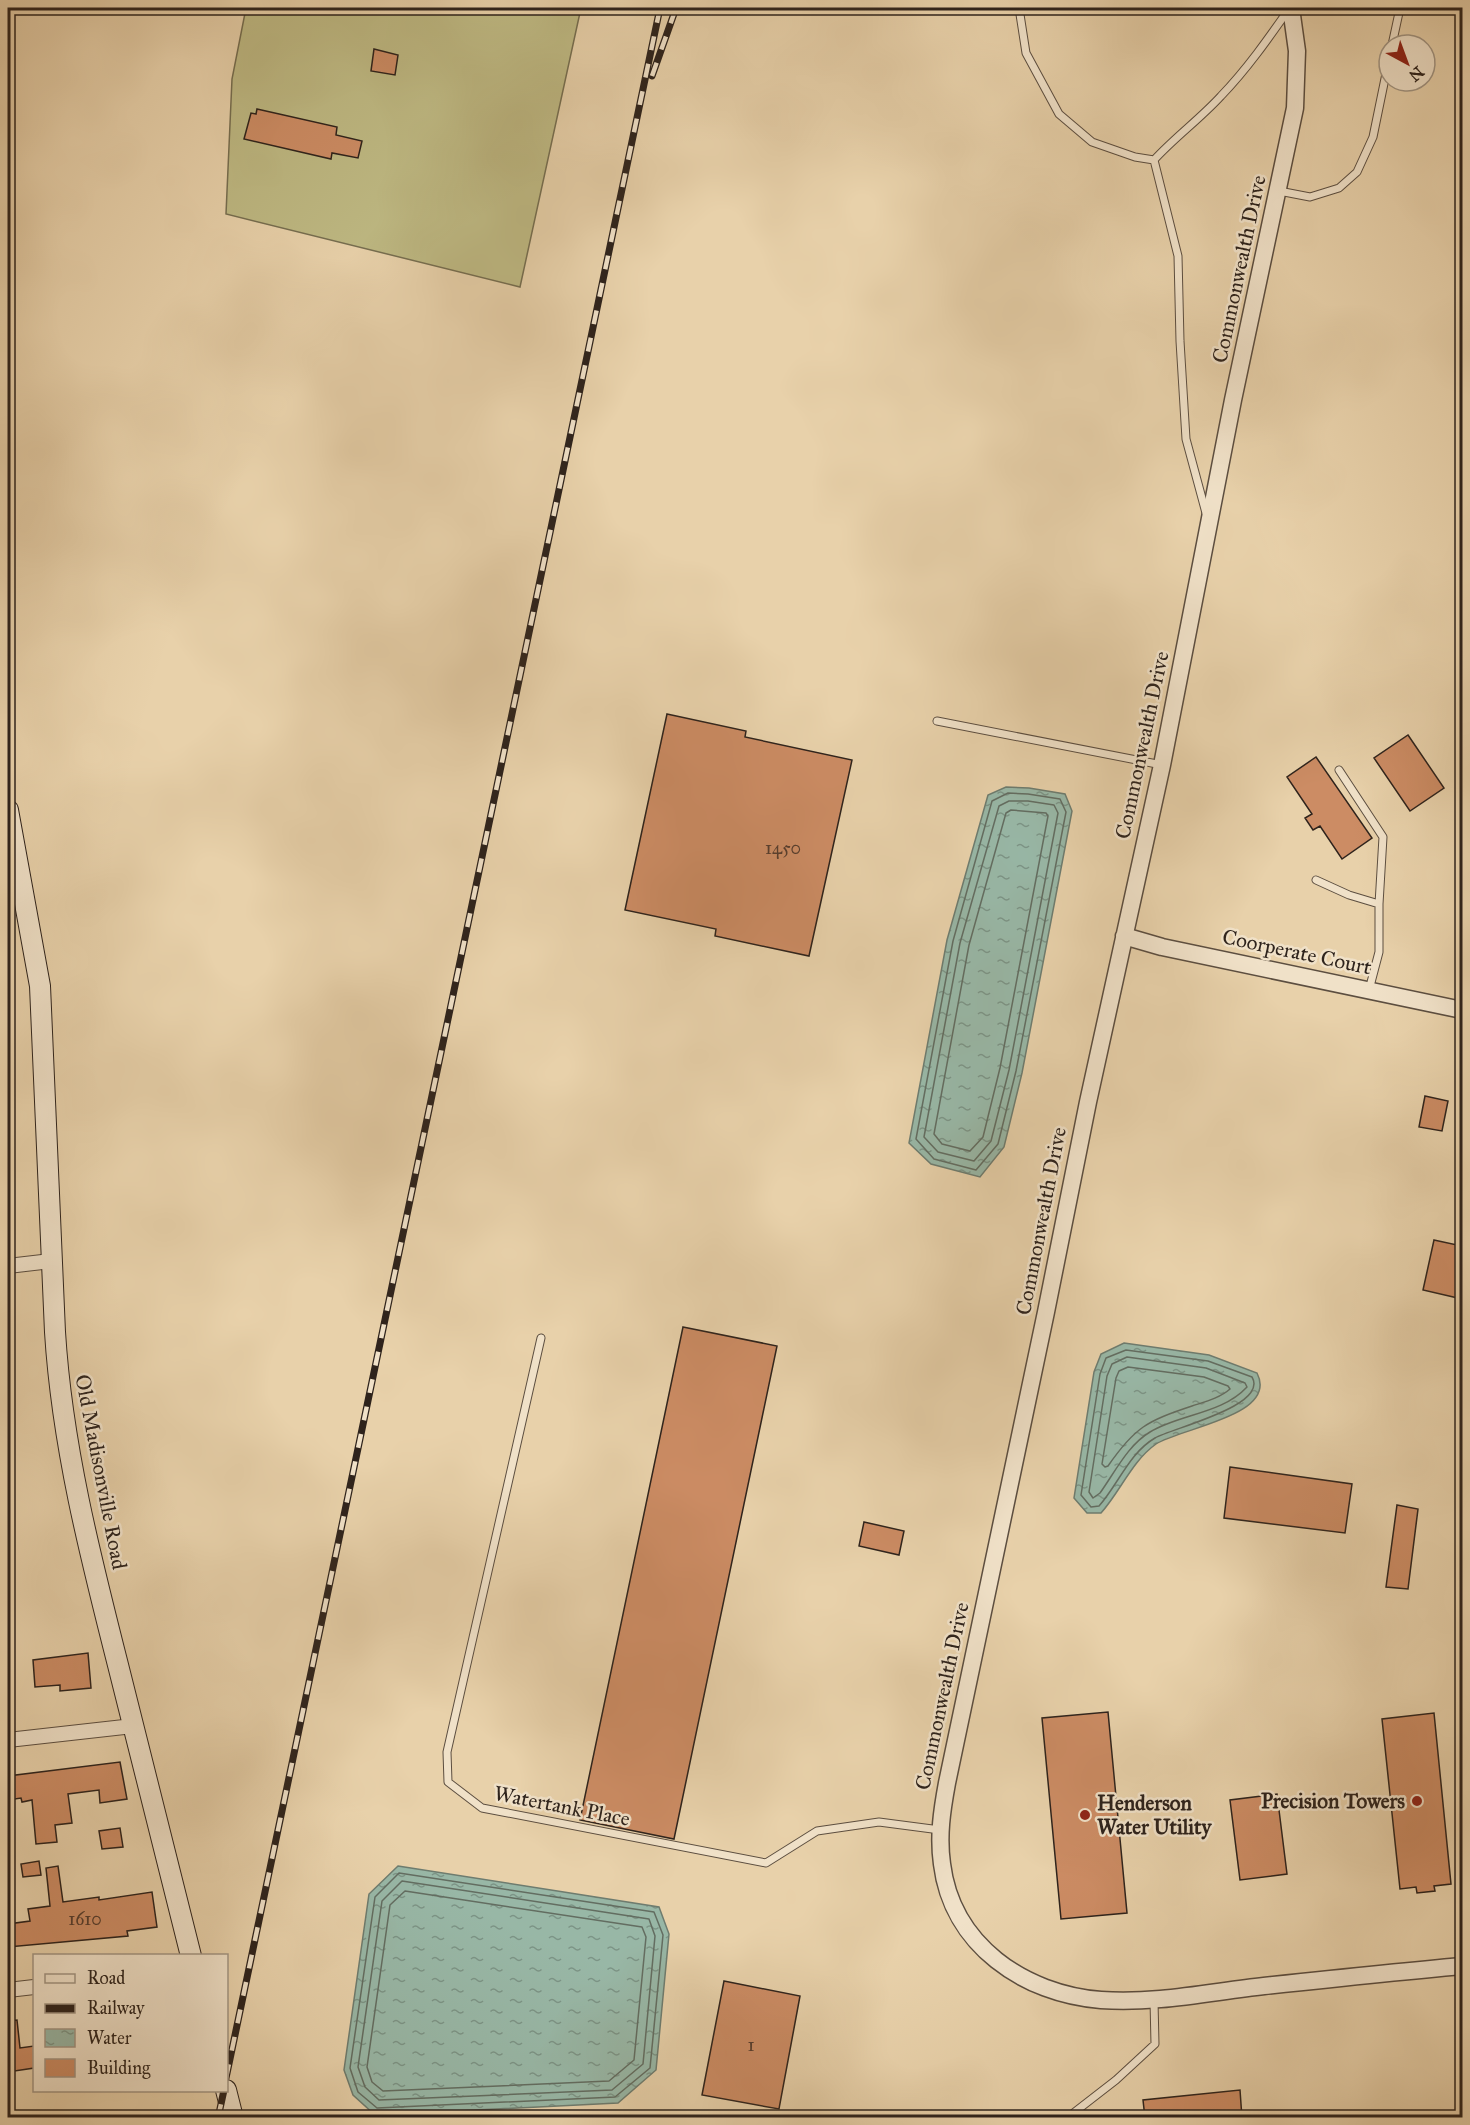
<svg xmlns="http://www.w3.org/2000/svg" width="1470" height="2125" font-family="'IM FELL Great Primer',serif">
  <defs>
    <pattern id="water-ripples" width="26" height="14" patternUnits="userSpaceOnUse" patternTransform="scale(1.5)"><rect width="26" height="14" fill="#98b7a6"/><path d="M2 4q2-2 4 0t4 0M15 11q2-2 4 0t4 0" fill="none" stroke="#7c9486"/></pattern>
  </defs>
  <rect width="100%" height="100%" fill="#e8d1aa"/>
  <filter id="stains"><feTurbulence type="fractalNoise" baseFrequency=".00333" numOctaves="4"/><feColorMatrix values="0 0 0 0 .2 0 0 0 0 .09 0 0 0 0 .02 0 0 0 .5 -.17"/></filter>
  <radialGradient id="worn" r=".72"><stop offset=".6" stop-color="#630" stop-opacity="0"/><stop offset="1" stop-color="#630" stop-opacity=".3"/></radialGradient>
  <!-- pitch -->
  <path fill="#beb983" stroke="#766e50" stroke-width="1.5" d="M246 8H581L520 287 226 214 232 79Z"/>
  <!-- water -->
  <path fill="url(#water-ripples)" stroke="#6e7c6f" stroke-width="1.5" d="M1006 787 1029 788 1065 794 1072 811 1022 1073 1004 1147 980 1177 931 1164 909 1143 947 940 988 795Z
    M1124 1343 1209 1355 1257 1373C1279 1416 1180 1428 1156 1444 1132 1461 1120 1492 1101 1513H1087L1074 1498 1094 1372 1101 1354Z
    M398 1866 659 1907 669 1934 656 2070 618 2103 375 2115 353 2095 344 2070 369 1894Z"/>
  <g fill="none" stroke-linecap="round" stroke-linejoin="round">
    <!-- shore -->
    <path stroke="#636d61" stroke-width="1.5" d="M1008 793 1028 794 1060 799 1066 812 1016 1071 998 1144 976 1170 934 1159 916 1139 953 941 992 801Z
      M1009 801H1028L1054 805 1058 813 1009 1070 991 1141 974 1161 938 1152 924 1137 960 943 999 806Z
      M1011 810 1046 813 1048 816 1000 1068 983 1137 970 1151 942 1144 934 1134 969 945 1006 813Z
      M1126 1350 1208 1361 1252 1377C1269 1406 1172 1428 1155 1438 1129 1453 1118 1485 1099 1506L1091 1507 1081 1495 1100 1374 1106 1358Z
      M1127 1357 1206 1368 1245 1383 1247 1387C1222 1414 1180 1414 1150 1432 1128 1445 1115 1472 1100 1493L1093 1498 1089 1492 1107 1376 1112 1364Z
      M1128 1367 1204 1377 1228 1386 1230 1389C1220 1398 1204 1402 1192 1406 1147 1421 1135 1427 1108 1466L1105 1467 1102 1464 1116 1378 1119 1371Z
      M399 1873 654 1912 663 1935 650 2068 615 2097 377 2108 358 2092 350 2068 375 1897Z
      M402 1881 649 1919 655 1936 643 2064 612 2090 379 2100 365 2087 358 2067 382 1901Z
      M405 1891 642 1927 646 1937 634 2060 609 2081 383 2091 372 2082 367 2067 390 1905Z"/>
  </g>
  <!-- building -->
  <path fill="#cc8c64" stroke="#2e231c" stroke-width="1.5" d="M374 49 398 55 395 75 371 71Z
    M257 109 337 127 336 135 362 141 358 158 332 153 331 159 244 139 251 113 256 114Z
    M667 714 746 731 745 737 852 760 809 956 715 936 716 929 625 910Z
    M1408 735 1444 788 1410 811 1374 758Z
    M1316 757 1372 838 1342 859 1320 826 1313 830 1305 818 1312 814 1287 777Z
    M1425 1096 1448 1101 1442 1131 1419 1127Z
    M1434 1240 1462 1246V1299L1423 1290Z
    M683 1327 777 1346 674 1839 580 1820Z
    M1230 1467 1352 1484 1345 1533 1224 1518Z
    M1397 1505 1418 1509 1408 1589 1386 1587Z
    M864 1522 904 1531 899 1555 859 1546Z
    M88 1653 91 1688 60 1691V1685L35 1687 33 1660Z
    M1108 1712 1127 1913 1061 1919 1042 1718Z
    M1434 1713 1451 1884 1434 1886 1435 1891 1417 1893 1416 1887 1400 1889 1382 1719Z
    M120 1762 127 1799 100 1803 99 1790 68 1794 72 1823 55 1825 57 1842 36 1844 32 1800 22 1802 21 1798 8 1800V1776Z
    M1277 1794 1287 1874 1240 1880 1230 1800Z
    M120 1828 123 1847 102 1849 99 1831Z
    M39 1861 41 1875 23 1877 21 1864Z
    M58 1866 63 1902 99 1897V1900L152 1892 157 1927 127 1931 128 1936 8 1947V1924L30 1921 28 1909 50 1906 46 1868Z
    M724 1981 800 1996 779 2109 702 2095Z
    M17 2020 20 2048 34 2046V2068L8 2072V2021Z
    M1240 2090 1242 2118H1145L1143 2100Z"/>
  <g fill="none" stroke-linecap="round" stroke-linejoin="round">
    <!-- service casing -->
    <g stroke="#5c4e40" stroke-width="9">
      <path id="service" d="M1019 8 1026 53 1059 114 1092 142 1135 157 1154 160
        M1392 45 1400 8
        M1279 191 1310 197 1339 188 1357 172 1373 137 1389 59
        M1206 513 1186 439 1180 341 1178 256 1154 160C1175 137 1200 119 1221 96 1247 69 1268 39 1289 9
        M937 721 1162 765
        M1339 770 1383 837 1379 904
        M1316 880 1349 895 1379 904V952L1369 990
        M541 1338 447 1752 448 1782 482 1808 766 1863 817 1831 879 1822 940 1830
        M1067 2118 1116 2080 1155 2044 1154 2001"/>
    </g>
    <!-- minor casing -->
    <g stroke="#5c4e40" stroke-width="16">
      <path id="minor" d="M8 1266 51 1261
        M8 1740 133 1726
        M8 1990 34 1987"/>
    </g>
    <!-- tertiary casing -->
    <g stroke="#5c4e40" stroke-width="19">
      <path id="tertiary" d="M1291 8 1297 51 1295 108 1233 400 1162 765 1088 1102 1046 1312 947 1783C942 1810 938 1836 942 1864 952 1945 1024 1994 1101 2000 1155 2004 1210 1992 1264 1986 1330 1979 1396 1972 1462 1966
        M1124 936 1162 947 1462 1010"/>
    </g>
    <!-- secondary casing -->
    <g stroke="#2e231c" stroke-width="22">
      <path id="secondary" d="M8 810 40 986 55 1332C62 1445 90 1555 118 1665 142 1762 166 1859 191 1956
        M226 2090 233 2118"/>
    </g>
    <!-- service -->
    <use href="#service" stroke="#f0e1c8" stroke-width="7"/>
    <!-- minor -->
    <use href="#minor" stroke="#f0e1c8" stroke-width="14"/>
    <!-- tertiary -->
    <use href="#tertiary" stroke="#f0e1c8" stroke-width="16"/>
    <!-- secondary -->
    <use href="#secondary" stroke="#f0e1c8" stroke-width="20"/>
    <!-- rail casing -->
    <g stroke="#2e231c" stroke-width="7">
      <path id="rail" d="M652 76 676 8
        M226 2078 660 8
        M218 2118 224 2090"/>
    </g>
    <!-- rail -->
    <use href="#rail" stroke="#f0e1c8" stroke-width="4.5" stroke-dasharray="14" stroke-linecap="butt"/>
  </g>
  <!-- markers -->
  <g fill="#8f2418" stroke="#f0e1c8" stroke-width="2">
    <circle cx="1417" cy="1801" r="6"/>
    <circle cx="1085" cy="1815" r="6"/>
  </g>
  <g text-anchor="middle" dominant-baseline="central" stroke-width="5" stroke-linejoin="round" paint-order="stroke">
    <!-- number labels -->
    <g font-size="18" fill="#563d2e">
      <text x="783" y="848">1450</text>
      <text x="85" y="1919">1610</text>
      <text x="751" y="2045">1</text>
    </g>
    <!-- street labels -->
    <g font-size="21" fill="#2e231c" stroke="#f0e1c8">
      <text transform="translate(1239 269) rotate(-78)">Commonwealth Drive</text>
      <text transform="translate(1142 745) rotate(-78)">Commonwealth Drive</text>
      <text transform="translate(1297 952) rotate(12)">Coorperate Court</text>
      <text transform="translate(1041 1221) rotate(-79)">Commonwealth Drive</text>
      <text transform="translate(101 1472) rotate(79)">Old Madisonville Road</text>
      <text transform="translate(942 1696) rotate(-78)">Commonwealth Drive</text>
      <text transform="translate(562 1806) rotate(11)">Watertank Place</text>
    </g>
    <!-- poi labels -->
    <g font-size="21" font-weight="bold" fill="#2e231c" stroke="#f0e1c8" text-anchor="end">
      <text x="1405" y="1801">Precision Towers</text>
      <text x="1097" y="1803" text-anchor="start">Henderson<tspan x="1097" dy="24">Water Utility</tspan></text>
    </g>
  </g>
  <!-- margin -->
  <rect width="1470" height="2125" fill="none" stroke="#e8d1aa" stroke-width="30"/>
  <rect x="9" y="9" width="1452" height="2107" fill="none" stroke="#2e231c" stroke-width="3"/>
  <rect x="15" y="15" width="1440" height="2095" fill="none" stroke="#2e231c" stroke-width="1.5"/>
  <!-- legend -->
  <rect x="33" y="1954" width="195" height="138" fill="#f0e1c8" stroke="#a29583" stroke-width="1.5"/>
  <rect x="45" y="1974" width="30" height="9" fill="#f0e1c8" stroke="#a29583" stroke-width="1.5"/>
  <text x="87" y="1984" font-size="18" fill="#2e231c">Road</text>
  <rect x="45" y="2004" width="30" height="9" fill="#2e231c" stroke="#a29583" stroke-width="1.5"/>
  <text x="87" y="2014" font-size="18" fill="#2e231c">Railway</text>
  <rect x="45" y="2029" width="30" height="18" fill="url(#water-ripples)" stroke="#a29583" stroke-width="1.5"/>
  <text x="87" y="2044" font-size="18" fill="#2e231c">Water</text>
  <rect x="45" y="2059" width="30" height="18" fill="#cc8c64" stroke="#a29583" stroke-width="1.5"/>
  <text x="87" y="2074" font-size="18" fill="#2e231c">Building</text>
  <!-- north arrow -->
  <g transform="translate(1407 63) rotate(139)"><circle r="28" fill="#f0e1c8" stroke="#a29583" stroke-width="1.5"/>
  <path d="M0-4.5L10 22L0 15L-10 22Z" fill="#8f2418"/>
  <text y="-9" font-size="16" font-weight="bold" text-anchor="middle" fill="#2e231c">N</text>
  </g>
  <rect width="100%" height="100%" filter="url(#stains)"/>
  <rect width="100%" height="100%" fill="url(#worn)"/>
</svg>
